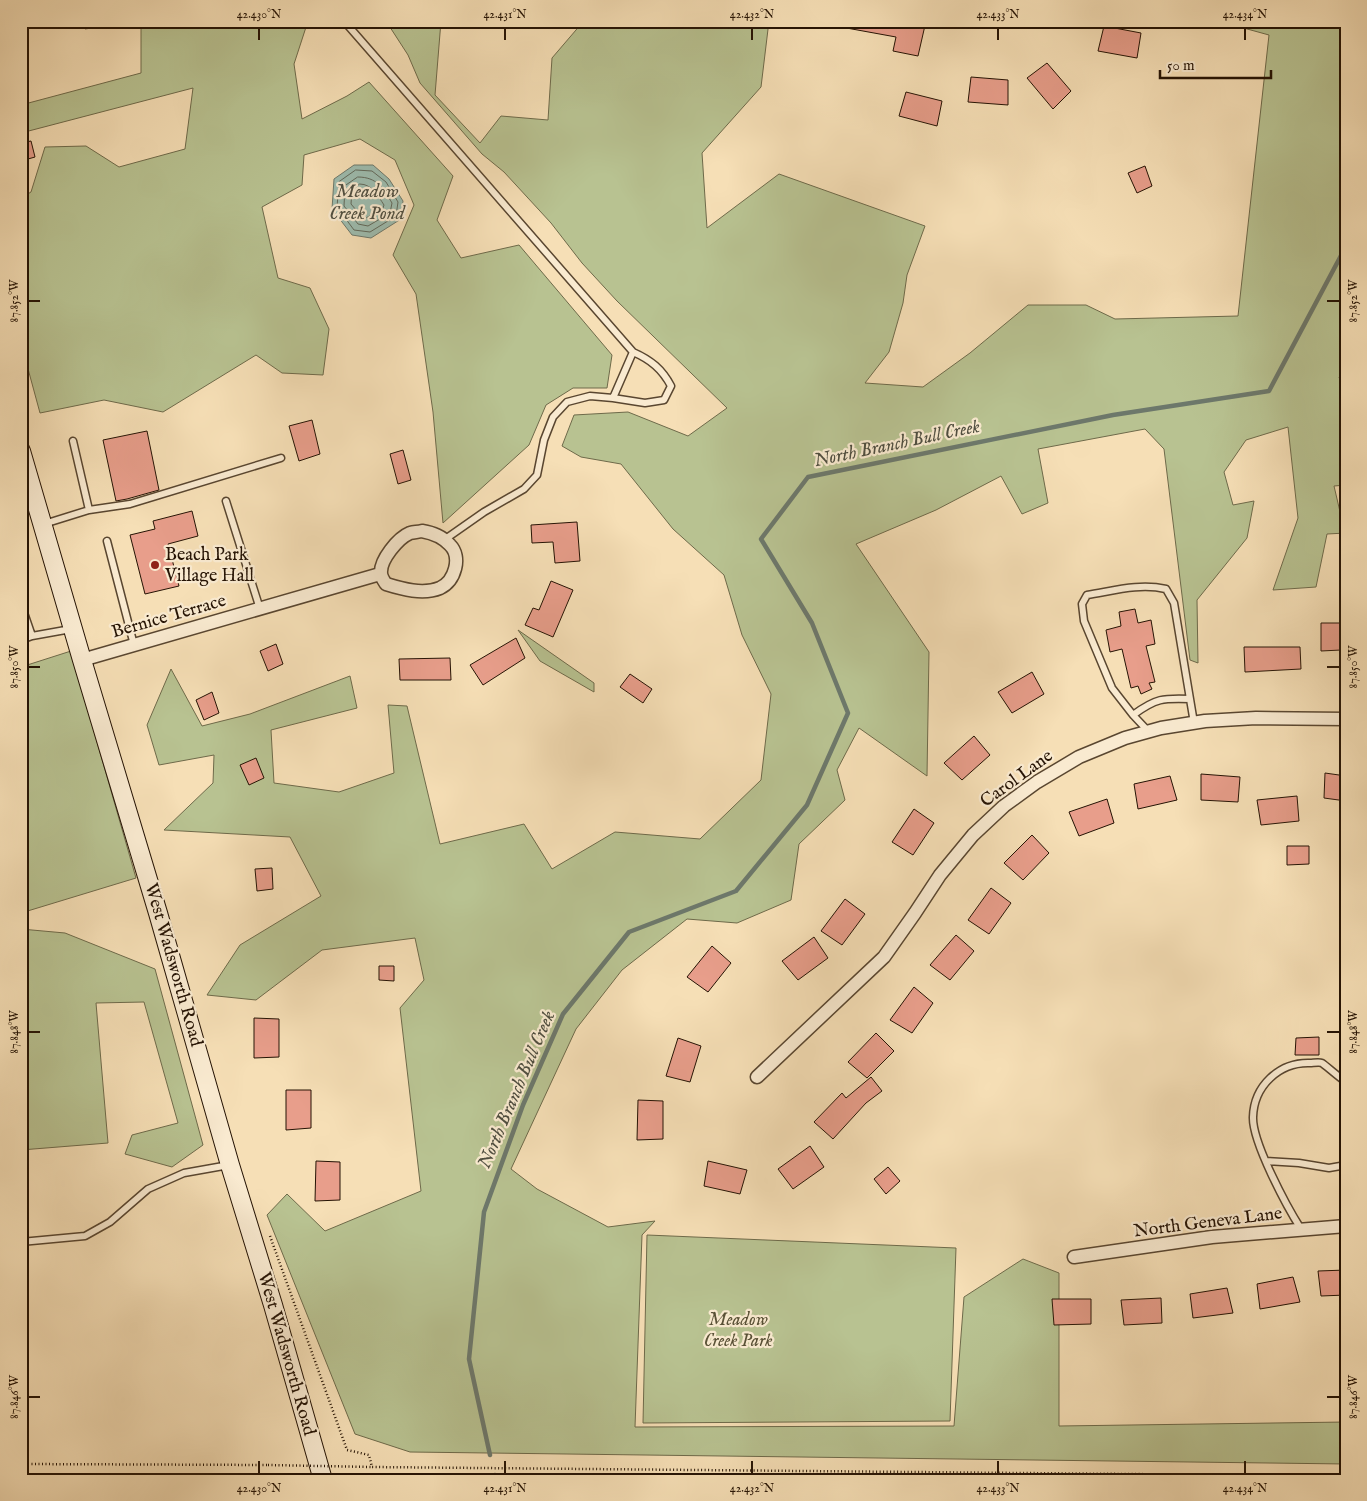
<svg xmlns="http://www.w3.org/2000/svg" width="1367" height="1501" font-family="'IM FELL English',serif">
  <rect width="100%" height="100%" fill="#f6dfb6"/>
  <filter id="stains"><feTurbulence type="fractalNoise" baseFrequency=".004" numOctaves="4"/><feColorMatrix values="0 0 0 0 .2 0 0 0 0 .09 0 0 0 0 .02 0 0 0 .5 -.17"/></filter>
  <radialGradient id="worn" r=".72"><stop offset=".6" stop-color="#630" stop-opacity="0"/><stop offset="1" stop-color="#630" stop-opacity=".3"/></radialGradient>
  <!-- green -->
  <path fill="#b8c291" stroke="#6e6a4a" d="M83 21H139L85 29Z
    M141 21H308L294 64 302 119 347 96 369 82 453 176 437 220 461 258 519 245 612 355 607 388H573L546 405 529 445 443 523 433 412 416 294 393 255 414 205 395 160 360 139 304 155 302 185 262 207 278 278 310 288 329 329 323 375 282 373 256 355 163 412 104 400 40 413 21 343V198L31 192 45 147 86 146 119 167 185 149 193 88 21 133V105L141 73Z
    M386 21H441L435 95 480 143 501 116 548 120 552 58 582 23 587 21H769L761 87 702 153 707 228 779 174 925 226 907 275 903 303 889 352 865 383 923 387 970 353 1028 305H1086L1115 319 1238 316 1269 35 1218 21H1346V357L1339 378 1346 377V485L1334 486 1341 516H1346V533L1327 534 1316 587 1273 590 1298 518 1288 427 1246 440 1224 472 1233 505 1254 501 1247 538 1197 600 1198 663 1190 660 1164 449 1145 429 1038 449 1048 503 1022 514 1001 476 936 510 856 544 929 652 927 776 859 728 837 770 845 800 799 844 791 900 737 923 687 919 622 970 576 1029 511 1169 537 1189 608 1227 655 1221 642 1235 635 1427 954 1426 964 1297 1023 1259 1059 1273V1426L1346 1422V1464L410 1452 355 1434 267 1215 287 1194 325 1231 421 1191 400 1008 424 980 415 938 322 950 256 1000 207 995 240 945 321 896 290 837 164 830 213 783 214 755 159 765 147 725 171 669 202 726 250 714 350 676 357 708 271 730 274 783 339 792 394 773 388 705 407 706 440 844 524 824 552 869 615 832 700 839 761 780 771 694 742 635 724 575 673 529 621 464 581 457 562 446 574 415 628 412 688 436 727 408 617 301 582 263 551 223 504 172 482 154 420 83 408 55Z
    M518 630 594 683V692L540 661Z
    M71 651 136 878 21 913V667Z
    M21 929 65 933 155 969 203 1145 172 1167 125 1154 132 1135 178 1123 144 1002 96 1003 108 1143 21 1150Z
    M647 1235 956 1248 950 1421 643 1423Z"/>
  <!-- water -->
  <path fill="#9dbcaf" stroke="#6d786b" d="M354 165H373L389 179 403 201 401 219 371 238 352 235 332 209 334 179Z"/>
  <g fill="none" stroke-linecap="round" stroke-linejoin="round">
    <!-- shore -->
    <path stroke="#61685a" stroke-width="1" d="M356 170 372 171 386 182 398 202 396 216 370 232 354 230 337 207 339 182Z
      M358 177C377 177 383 188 392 203L390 213 368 226 358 224 344 206 345 186Z
      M360 184C372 184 378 196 384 205L383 208 366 218 362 217 351 204 352 190Z"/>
    <!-- stream -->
    <path stroke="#6d786b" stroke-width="4.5" d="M490 1455 469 1359 484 1212 523 1105 563 1014 629 932 736 891 807 805 848 713 812 623 761 539 808 477 1113 415 1269 391 1344 250H1346
      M495 1475 496 1480"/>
  </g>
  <!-- building -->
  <path fill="#e89e8b" stroke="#251304" d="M842 21H926L918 56 893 51 896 37 841 27Z
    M1104 26 1141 33 1137 58 1098 51Z
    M1047 63 1071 91 1053 109 1027 78Z
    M971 77 1008 80V105L968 102Z
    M906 92 942 101 937 126 899 116Z
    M31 141 35 157 21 161V143Z
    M1145 166 1152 186 1137 193 1128 173Z
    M312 420 320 454 299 461 289 426Z
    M147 431 159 490 127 499 116 501 103 440Z
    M403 450 411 480 398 484 390 454Z
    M192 511 198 536 168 544 179 586 145 594 130 535 155 529 153 521Z
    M577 522 580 561 555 563 553 542 532 543 531 525Z
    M551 581 573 590 553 637 525 625 533 608 539 610Z
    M1135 609 1138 623 1151 620 1155 644 1146 646 1155 682 1149 683 1152 689 1141 694 1138 686 1131 688 1122 649 1110 652 1106 630 1121 626 1119 612Z
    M1321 623H1340L1341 650 1321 651Z
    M516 638 525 658 483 685 470 665Z
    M276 644 283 664 268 671 260 651Z
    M1244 647H1300L1301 669 1245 672Z
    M450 658 451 680H400L399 659Z
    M1032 672 1044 694 1012 713 998 692Z
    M630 674 652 689 643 703 620 687Z
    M212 692 219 713 204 720 196 700Z
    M974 736 990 755 962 780 944 763Z
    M256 758 264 778 249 785 240 765Z
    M1325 773 1346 776V801L1324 798Z
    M1201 774 1240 777 1238 802 1201 800Z
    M1170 776 1177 800 1138 809 1134 784Z
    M1297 796 1299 821 1261 825 1257 800Z
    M1107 799 1114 823 1079 836 1069 812Z
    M914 809 934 823 913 855 892 842Z
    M1032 835 1049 853 1023 880 1004 863Z
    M1287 846H1309V864L1287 865Z
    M272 868 273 889 257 891 255 869Z
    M991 888 1011 903 989 934 968 920Z
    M845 899 865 914 842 945 821 931Z
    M956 935 974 951 950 980 930 965Z
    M814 937 828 958 798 980 782 961Z
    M712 946 731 963 708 992 687 977Z
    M379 966H394V981L379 980Z
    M914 987 933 1003 912 1033 890 1020Z
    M254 1018 279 1019V1057L254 1058Z
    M876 1033 894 1051 867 1078 848 1062Z
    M1319 1037V1055H1295L1296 1038Z
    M678 1038 701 1046 690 1082 666 1076Z
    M871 1077 882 1091 866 1103 833 1139 814 1122 842 1093 846 1098Z
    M286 1090H311V1128L286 1130Z
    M638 1100 663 1101V1139L637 1140Z
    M810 1146 824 1167 793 1189 778 1169Z
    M316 1161 340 1162V1200L315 1201Z
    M708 1161 747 1170 740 1194 704 1186Z
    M888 1167 900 1181 886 1194 874 1179Z
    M1346 1270V1295L1321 1296 1318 1271Z
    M1293 1277 1300 1302 1260 1309 1257 1284Z
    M1227 1288 1233 1313 1193 1318 1190 1294Z
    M1161 1298 1162 1323 1124 1325 1121 1300Z
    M1052 1299H1091V1324L1054 1325Z"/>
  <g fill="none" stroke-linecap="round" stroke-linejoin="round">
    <!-- lane casing -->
    <g stroke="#594630" stroke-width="9">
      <path id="lane" d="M344 21 633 352 613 398 590 396 567 402 553 417 544 440 537 475 524 489 484 512 444 540
        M613 398 645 403 664 400 671 386C662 369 651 360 633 352
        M73 441 89 510
        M226 501 260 609
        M44 524 89 510 130 504 281 458
        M107 541 134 645
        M21 604 32 636
        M21 640 32 636 71 629
        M1133 715C1156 698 1163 698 1190 699
        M1149 732 1133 715 1112 688 1084 621 1082 604 1087 595C1113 591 1139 583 1166 589L1174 603 1194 723
        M1266 1161 1299 1163 1329 1168 1346 1165
        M1301 1229C1287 1207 1252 1142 1253 1117 1254 1086 1279 1062 1310 1063 1313 1063 1319 1062 1322 1063 1325 1065 1341 1079 1346 1082
        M21 1242 85 1236 110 1222 148 1189 184 1173 229 1165"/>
    </g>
    <!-- street casing -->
    <g stroke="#594630" stroke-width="15">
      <path id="street" d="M422 531C433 533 442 536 450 545 462 557 455 581 440 588 423 595 402 589 386 584 384 581 381 577 381 573 380 560 398 538 410 533 414 532 418 532 422 531Z
        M82 660 380 574
        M757 1077 884 957 915 913 940 875 973 835 1004 806 1037 782 1079 757 1125 738 1161 728 1205 721 1256 718 1346 719
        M1074 1257 1212 1237 1346 1226"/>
    </g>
    <!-- secondary casing -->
    <g stroke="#251304" stroke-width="20">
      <path id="secondary" d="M21 451 82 660 158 913 230 1165 273 1305 323 1480"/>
    </g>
    <!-- path -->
    <path stroke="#251304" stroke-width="2.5" stroke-dasharray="1 2.5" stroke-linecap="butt" d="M270 1236 347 1450 369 1455 372 1467 1346 1476
      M21 1464 268 1465"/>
    <!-- lane -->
    <use href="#lane" stroke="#f9ead0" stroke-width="6"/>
    <!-- street -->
    <use href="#street" stroke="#f9ead0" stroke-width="12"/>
    <!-- secondary -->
    <use href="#secondary" stroke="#f9ead0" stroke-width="18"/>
    <!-- path-bridge -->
    <path stroke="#251304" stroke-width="2.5" stroke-dasharray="1 2.5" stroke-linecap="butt" d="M268 1465 372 1467"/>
  </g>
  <!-- ticks -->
  <path fill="none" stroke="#251304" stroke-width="2" d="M259 28V40M505 28V40M752 28V40M998 28V40M1245 28V40M28 301H40M1327 301H1340M28 667H40M1327 667H1340M28 1032H40M1327 1032H1340M28 1397H40M1327 1397H1340M259 1461V1474M505 1461V1474M752 1461V1474M998 1461V1474M1245 1461V1474"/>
  <!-- markers -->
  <circle fill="#8f2418" stroke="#f9ead0" stroke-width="2" cx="155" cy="565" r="5"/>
  <g text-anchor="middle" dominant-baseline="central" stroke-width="4.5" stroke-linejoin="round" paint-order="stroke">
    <!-- poi labels -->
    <g font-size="18" fill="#251304" stroke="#f9ead0" text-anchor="start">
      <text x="165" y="555">Beach Park<tspan x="165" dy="21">Village Hall</tspan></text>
    </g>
    <!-- street labels -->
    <g font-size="18" fill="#251304" stroke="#f9ead0">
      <text transform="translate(169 617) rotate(-16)">Bernice Terrace</text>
      <text transform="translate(1017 779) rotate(-36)">Carol Lane</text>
      <text transform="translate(173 965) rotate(74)">West Wadsworth Road</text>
      <text transform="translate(1208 1223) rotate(-7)">North Geneva Lane</text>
      <text transform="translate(286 1354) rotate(74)">West Wadsworth Road</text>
    </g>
    <!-- park labels -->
    <g font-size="18" font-style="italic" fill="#585035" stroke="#f9ead0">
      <text x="738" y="1320">Meadow<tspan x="738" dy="21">Creek Park</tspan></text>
    </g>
    <!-- water labels -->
    <g font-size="19" font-style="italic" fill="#4f4e40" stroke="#f9ead0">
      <text x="367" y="192">Meadow<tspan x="367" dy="22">Creek Pond</tspan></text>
      <text transform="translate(897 444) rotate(-12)">North Branch Bull Creek</text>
      <text transform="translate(517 1090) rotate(-67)">North Branch Bull Creek</text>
    </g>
  </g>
  <!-- margin -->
  <rect width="1367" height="1501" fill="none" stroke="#f6dfb6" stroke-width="55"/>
  <!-- scale -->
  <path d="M1160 70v8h111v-8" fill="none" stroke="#251304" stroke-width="2.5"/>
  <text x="1167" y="70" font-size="15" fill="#251304" stroke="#f9ead0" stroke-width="4" paint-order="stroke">50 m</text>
  <rect x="28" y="28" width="1312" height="1446" fill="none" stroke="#251304" stroke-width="2"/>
  <g font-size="12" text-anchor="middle" fill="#251304">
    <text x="259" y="18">42.430°N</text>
    <text x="505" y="18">42.431°N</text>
    <text x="752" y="18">42.432°N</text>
    <text x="998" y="18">42.433°N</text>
    <text x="1245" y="18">42.434°N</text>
    <text transform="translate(1353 301) rotate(-90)" y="4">87.852°W</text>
    <text transform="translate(14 301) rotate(-90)" y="4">87.852°W</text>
    <text transform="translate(1353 667) rotate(-90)" y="4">87.850°W</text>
    <text transform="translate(14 667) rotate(-90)" y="4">87.850°W</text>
    <text transform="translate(14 1032) rotate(-90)" y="4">87.848°W</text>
    <text transform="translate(1353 1032) rotate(-90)" y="4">87.848°W</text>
    <text transform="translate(14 1397) rotate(-90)" y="4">87.846°W</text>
    <text transform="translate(1353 1397) rotate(-90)" y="4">87.846°W</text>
    <text x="259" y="1492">42.430°N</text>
    <text x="505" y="1492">42.431°N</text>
    <text x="752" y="1492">42.432°N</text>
    <text x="998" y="1492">42.433°N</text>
    <text x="1245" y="1492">42.434°N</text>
  </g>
  <rect width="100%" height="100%" filter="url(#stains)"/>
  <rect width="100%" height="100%" fill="url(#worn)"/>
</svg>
